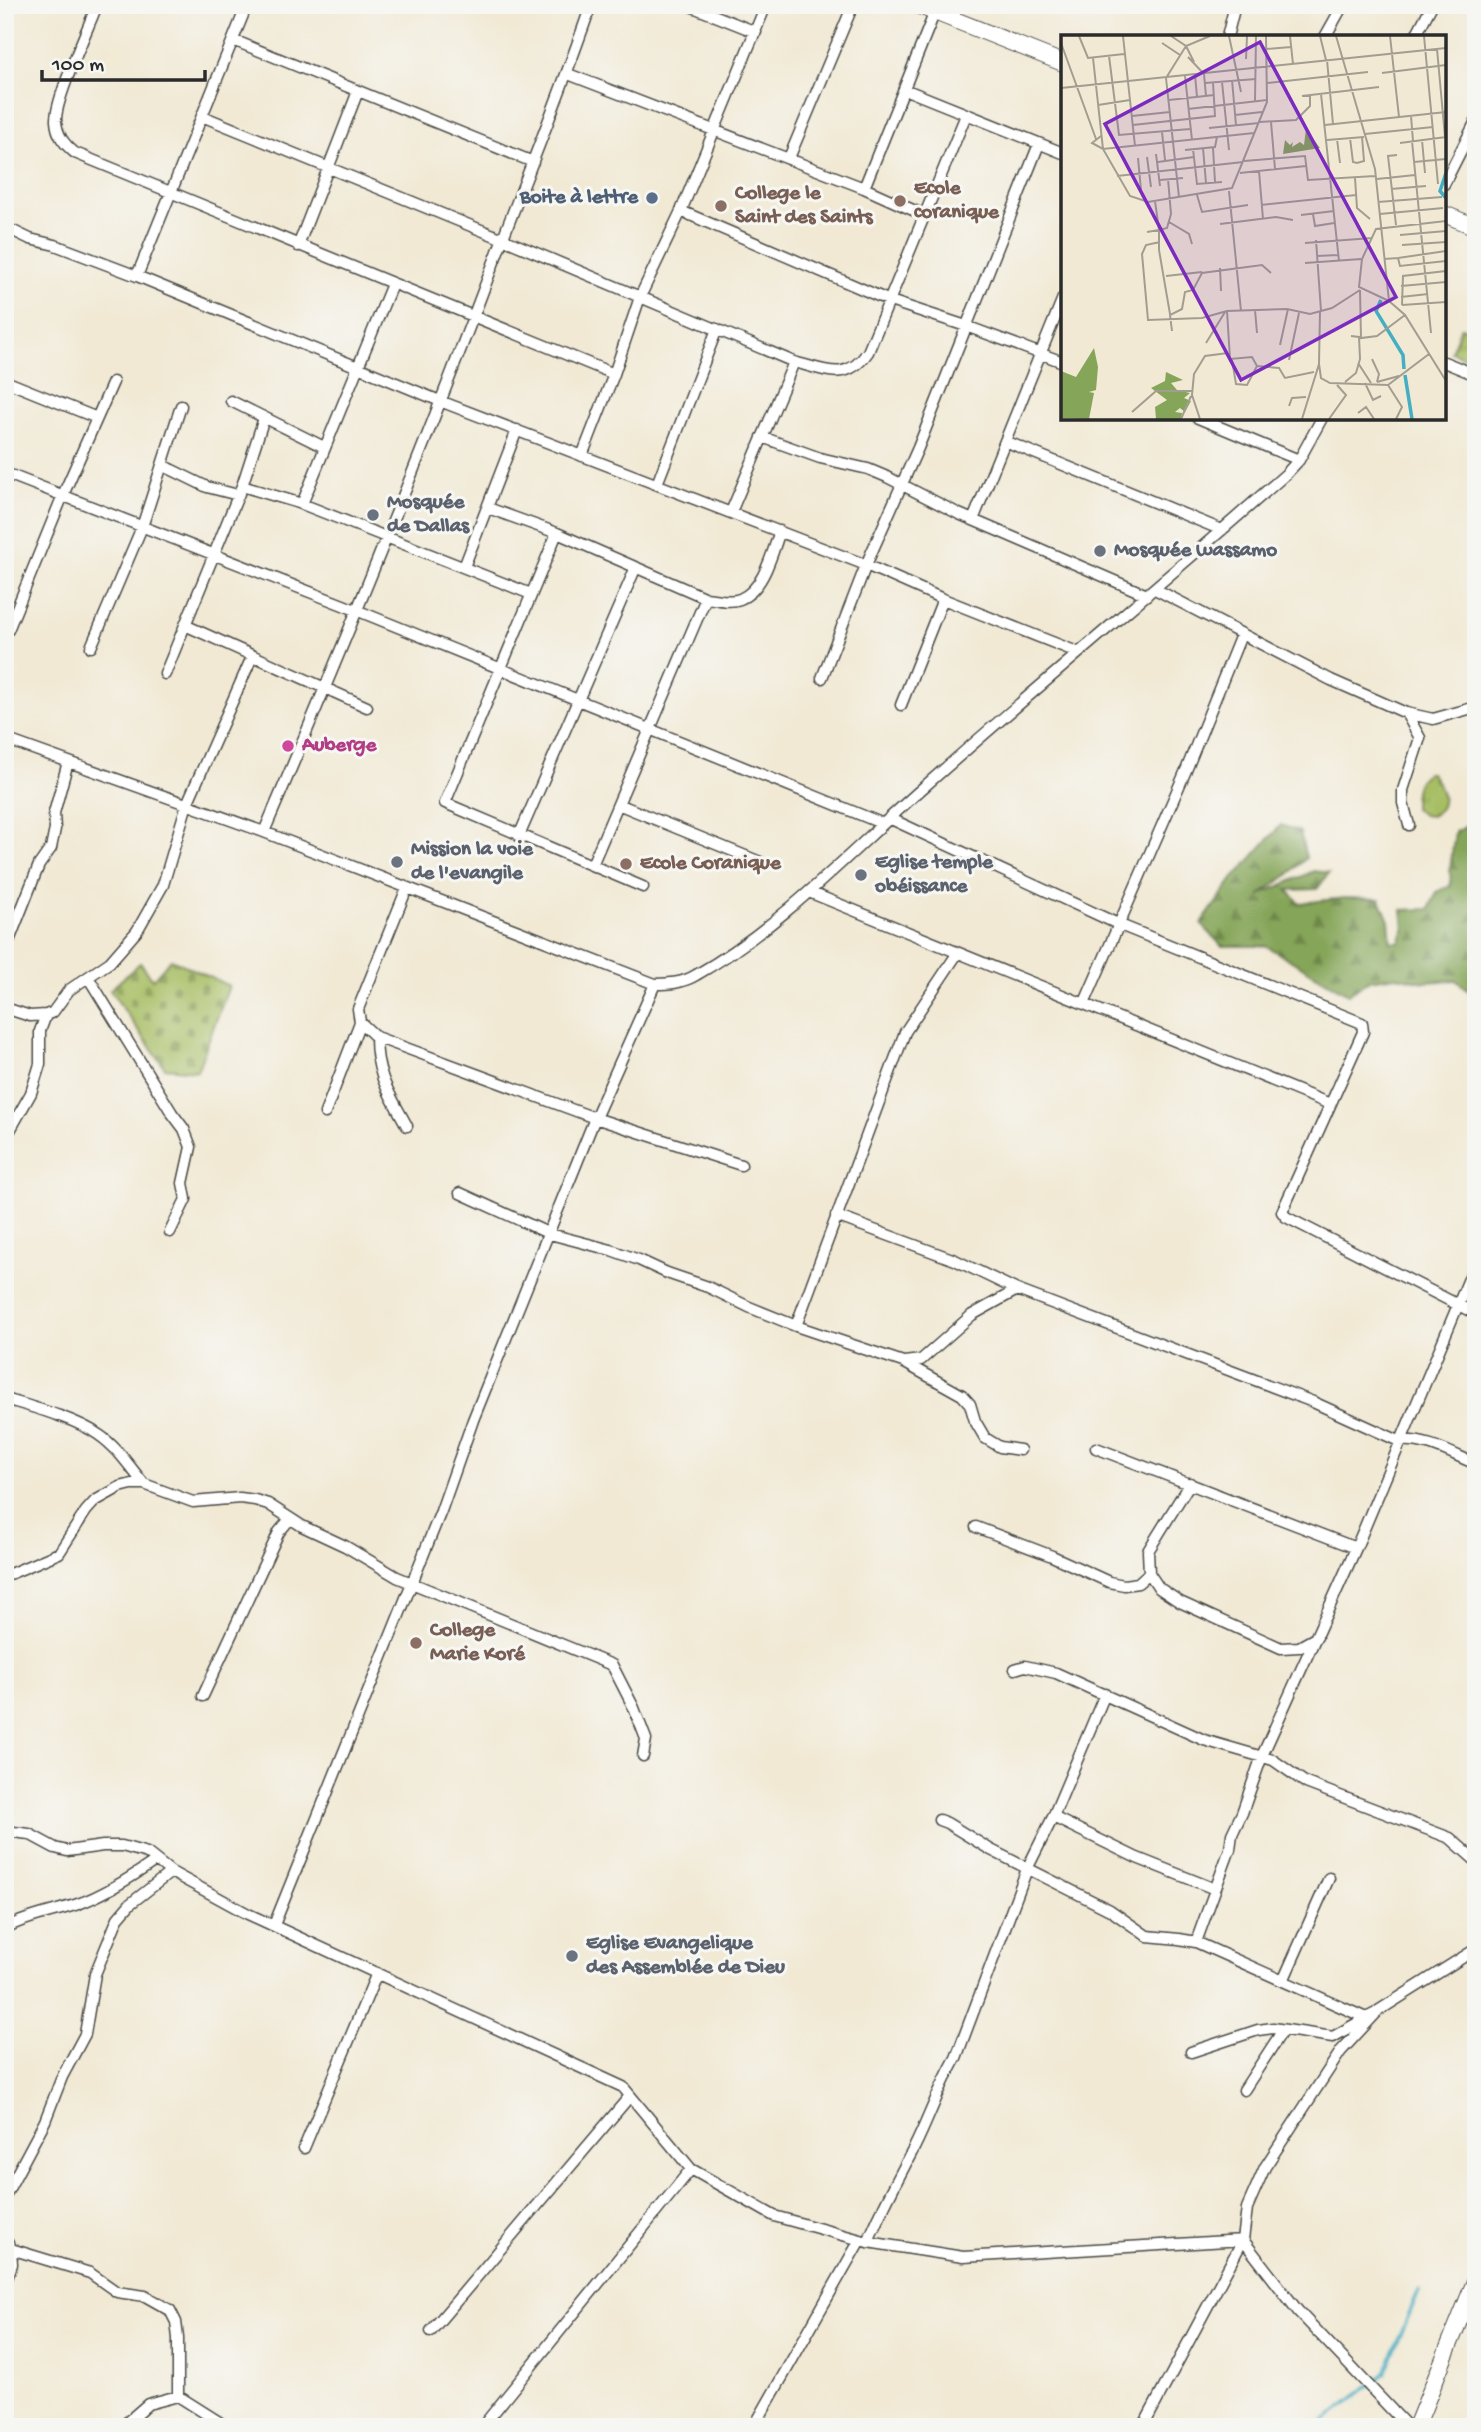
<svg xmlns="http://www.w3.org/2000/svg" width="1481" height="2432" font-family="'Gochi Hand',sans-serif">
  <defs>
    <pattern id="grass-tufts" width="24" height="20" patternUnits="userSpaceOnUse" patternTransform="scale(1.75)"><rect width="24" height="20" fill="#a7be63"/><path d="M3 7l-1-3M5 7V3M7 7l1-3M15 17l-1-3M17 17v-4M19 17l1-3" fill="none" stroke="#889b52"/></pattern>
    <pattern id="forest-firs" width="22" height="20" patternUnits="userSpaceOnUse" patternTransform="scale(1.75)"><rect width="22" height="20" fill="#85a559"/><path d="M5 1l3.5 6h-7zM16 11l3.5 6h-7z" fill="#6d874a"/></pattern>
    <pattern id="cemetery-stones" width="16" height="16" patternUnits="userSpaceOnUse" patternTransform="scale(1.75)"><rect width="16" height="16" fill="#a7be63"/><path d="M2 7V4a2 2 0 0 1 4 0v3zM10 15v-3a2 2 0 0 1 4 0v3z" fill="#889b52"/></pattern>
  </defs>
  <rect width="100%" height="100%" fill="#f6f6f2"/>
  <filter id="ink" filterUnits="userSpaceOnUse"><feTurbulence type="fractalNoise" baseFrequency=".0143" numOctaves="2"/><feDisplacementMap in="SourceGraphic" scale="14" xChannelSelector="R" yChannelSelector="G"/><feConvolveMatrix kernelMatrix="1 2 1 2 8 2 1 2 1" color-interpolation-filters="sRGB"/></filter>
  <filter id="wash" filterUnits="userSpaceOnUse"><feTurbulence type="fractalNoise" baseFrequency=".00686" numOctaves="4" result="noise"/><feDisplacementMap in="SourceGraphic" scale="28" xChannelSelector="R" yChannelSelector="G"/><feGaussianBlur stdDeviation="1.57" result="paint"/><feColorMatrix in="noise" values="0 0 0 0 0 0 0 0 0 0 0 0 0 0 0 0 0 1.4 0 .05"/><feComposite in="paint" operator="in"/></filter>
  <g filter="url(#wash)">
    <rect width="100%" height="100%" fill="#f1e9d4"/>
    <!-- grass -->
    <path fill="url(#grass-tufts)" stroke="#697447" stroke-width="2" d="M1461 327 1476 333V362L1451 352Z
      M1427 773H1430C1442 787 1450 806 1431 816L1423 815 1414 808C1414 795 1414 781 1427 773Z"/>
    <!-- forest -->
    <path fill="url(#forest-firs)" stroke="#586842" stroke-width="2" d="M1473 823 1476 828V997L1456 980 1425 982 1396 976 1369 980 1348 994 1266 946H1222L1201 924 1233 879 1281 825 1300 832 1306 858 1287 876 1259 895 1314 871 1329 873 1317 889 1287 890 1300 903 1345 898 1380 899 1389 921 1391 942H1399L1404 929 1402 910 1429 909 1437 892 1451 885 1450 869 1455 832Z"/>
    <!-- cemetery -->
    <path fill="url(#cemetery-stones)" stroke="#697447" stroke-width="2" d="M171 959 229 986 197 1071 165 1068 110 990 140 963 153 979Z"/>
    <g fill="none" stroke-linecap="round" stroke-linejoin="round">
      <!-- stream -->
      <path stroke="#44aec3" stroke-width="3.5" d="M1317 2427 1385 2373 1419 2290"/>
    </g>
  </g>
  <g filter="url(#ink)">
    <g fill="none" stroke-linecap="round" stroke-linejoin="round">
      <!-- street casing -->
      <g stroke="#494844" stroke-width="13">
        <path id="street" d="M97 5C88 29 55 99 56 121 57 135 64 144 75 153L614 374
          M688 5 756 32
          M1227 37 1235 5
          M1325 37 1343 5
          M1415 37 1432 5
          M233 40 533 162
          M568 74 864 188 924 215
          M904 89 1063 153
          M202 116 503 239 794 362C826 370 846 383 868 352L966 115
          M789 158 853 5
          M1444 184 1476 121
          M864 188 936 9
          M681 211 890 301 966 326 1063 362
          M5 227 30 239 55 245 137 276 440 401 866 565 943 599 1077 652
          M298 246 358 91
          M137 276 247 5
          M1444 362 1476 375
          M5 381 97 418
          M231 401 324 447
          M1198 418 1299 460
          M762 437 820 458 868 469 887 477 959 514 1147 595
          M1005 441 1222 530
          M582 456 614 374 640 297 681 211 766 5
          M162 465 207 487 238 495
          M5 473 356 610 881 823
          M657 484 717 329
          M242 486 302 504 531 594
          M302 504 392 284
          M488 508 557 533 706 598C717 599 730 603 740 599 764 589 772 553 780 531
          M731 512 794 362
          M973 520 1063 298
          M557 533 445 803 643 887
          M464 567 517 430
          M1155 589 1331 680 1406 713 1433 719 1476 707
          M187 626 367 707
          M8 630 63 495 113 382
          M91 647 142 527 181 406
          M165 674 242 486 264 418
          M822 678 866 565 918 448 1039 144
          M901 705 943 599
          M1406 713 1420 738 1403 790V803L1409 825
          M5 739 264 832 655 984C670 984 683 983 696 975 782 926 851 851 925 786 1044 681 1167 579 1286 474L1299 460 1322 418
          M618 804 760 862
          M889 818 1120 925 1362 1023 1363 1032 1282 1212 1286 1217 1476 1314
          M264 832C348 636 428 438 503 238 533 160 564 84 591 5
          M519 836 636 567
          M592 865 706 598
          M407 888 358 1009 360 1022 376 1037 595 1118 741 1165
          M809 892 1330 1104
          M5 951 39 865 51 848 55 829 54 813 68 762
          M88 977 172 1113 184 1129 191 1147 183 1183 186 1199 170 1232
          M1085 1002 1187 768 1241 635
          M5 1008 30 1016 46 1015 53 1012 69 990 110 962 137 931 163 885 187 804 252 657
          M376 1037C376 1075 389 1093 407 1126
          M325 1113 360 1022
          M5 1139 31 1093 40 1064V1031L46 1015
          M460 1193 550 1234 611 1250 639 1260 667 1273 708 1287 749 1307 796 1326 903 1362 962 1395 970 1404 975 1421 985 1438 1000 1447 1020 1450
          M836 1216 955 1260 1017 1290 1313 1402 1399 1441C1426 1438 1452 1454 1476 1464
          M796 1326 905 1032 957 954
          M904 1362 921 1360 972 1315 1017 1290
          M5 1399C32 1407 77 1419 99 1435 117 1447 130 1467 144 1484
          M1096 1448 1356 1548
          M1190 1483 1148 1551 1149 1573 1159 1588 1180 1602 1281 1648 1299 1647 1317 1637
          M976 1527 1052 1556 1109 1582 1124 1585 1138 1583 1149 1573
          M5 1576 59 1553 86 1511 95 1501 120 1487 132 1484H144L193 1502 240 1498 255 1500 268 1504 302 1526 345 1546 397 1577 612 1665 634 1708 646 1739 643 1756
          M1015 1669 1025 1666 1056 1673 1204 1740 1273 1760 1306 1783 1450 1838 1476 1861
          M203 1696 279 1532 290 1519
          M1053 1817 1137 1858 1215 1889
          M939 1820 947 1823 991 1850 1110 1910 1147 1936 1179 1939 1196 1942 1366 2018 1376 2013
          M5 1831 29 1834 55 1848 67 1851 103 1846H122L147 1853 171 1872
          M274 1925 441 1511 473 1420 595 1118 655 984
          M5 1928C28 1916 54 1912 78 1904 106 1894 132 1877 155 1861
          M1196 1942 1230 1849 1232 1834 1242 1813 1262 1756 1356 1548 1476 1262
          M1283 1981 1329 1878
          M1191 2052 1258 2030 1273 2028 1333 2037 1366 2018
          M1244 2090 1283 2030
          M304 2148 377 1973
          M5 2196 45 2121 62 2077 85 2034 95 1974 118 1918 130 1904 171 1872 248 1914 623 2087 691 2169 774 2216 868 2242 963 2257 1243 2240
          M5 2238 11 2249 90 2273 117 2292 145 2296 170 2310 176 2322 178 2338V2396L227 2427
          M868 2242C881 2209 898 2179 914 2148 929 2118 939 2087 956 2058L1027 1869 1053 1817 1105 1694
          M5 2284 12 2264 11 2249
          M431 2331 630 2096
          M118 2427 125 2424 148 2404 178 2396
          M482 2427 691 2169
          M754 2427 860 2240
          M1143 2427 1243 2240
          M1408 2427 1298 2311 1243 2240 1247 2208 1265 2167 1341 2051 1378 2011 1476 1949"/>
      </g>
      <!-- secondary casing -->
      <g stroke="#494844" stroke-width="18">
        <path id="secondary" d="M917 5 1063 63
          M1444 214 1476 227
          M1416 2427 1476 2279"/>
      </g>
      <!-- street -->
      <use href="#street" stroke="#fff" stroke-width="10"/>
      <!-- secondary -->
      <use href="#secondary" stroke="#fff" stroke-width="16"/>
    </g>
  </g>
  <!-- markers -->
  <circle fill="#5c6f8a" stroke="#f6f6f2" stroke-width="2.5" cx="652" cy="198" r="7"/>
  <g fill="#8d6e63" stroke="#f6f6f2" stroke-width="2.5">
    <circle cx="900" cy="201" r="7"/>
    <circle cx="721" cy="206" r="7"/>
    <circle cx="626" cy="864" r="7"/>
    <circle cx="416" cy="1643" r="7"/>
  </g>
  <g fill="#6b7280" stroke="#f6f6f2" stroke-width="2.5">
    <circle cx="373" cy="515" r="7"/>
    <circle cx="1100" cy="551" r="7"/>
    <circle cx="397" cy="862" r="7"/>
    <circle cx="861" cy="875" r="7"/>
    <circle cx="572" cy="1956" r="7"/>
  </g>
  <circle fill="#d1479c" stroke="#f6f6f2" stroke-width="2.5" cx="288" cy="746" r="7"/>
  <g text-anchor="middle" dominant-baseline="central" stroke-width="6" stroke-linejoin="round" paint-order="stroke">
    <!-- education labels -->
    <g font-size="21" font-weight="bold" fill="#785e54" stroke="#f6f6f2" text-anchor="start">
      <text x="914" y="189">Ecole<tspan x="914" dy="24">coranique</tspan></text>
      <text x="735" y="194">College le<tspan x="735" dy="24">Saint des Saints</tspan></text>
      <text x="640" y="864">Ecole Coranique</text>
      <text x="430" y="1631">College<tspan x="430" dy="24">Marie Koré</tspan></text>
    </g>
    <!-- service labels -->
    <g font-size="21" font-weight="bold" fill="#4e5e75" stroke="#f6f6f2" text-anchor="end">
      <text x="638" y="198">Boite à lettre</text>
    </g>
    <!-- worship labels -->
    <g font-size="21" font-weight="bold" fill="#5b616d" stroke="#f6f6f2" text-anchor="start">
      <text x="387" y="503">Mosquée<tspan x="387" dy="24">de Dallas</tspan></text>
      <text x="1114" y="551">Mosquée wassamo</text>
      <text x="411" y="850">Mission la voie<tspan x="411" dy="24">de l'evangile</tspan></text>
      <text x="875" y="863">Eglise temple<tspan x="875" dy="24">obéissance</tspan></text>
      <text x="586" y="1944">Eglise Evangelique<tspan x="586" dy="24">des Assemblée de Dieu</tspan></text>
    </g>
    <!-- hotel labels -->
    <g font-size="21" font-weight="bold" fill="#b23c85" stroke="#f6f6f2" text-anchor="start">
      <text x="302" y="746">Auberge</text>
    </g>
  </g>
  <!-- overview -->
  <g transform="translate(1061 35)">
    <rect width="385" height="385" fill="#f1e9d4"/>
    <path d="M245 94 259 113 222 119 224 105 229 110 232 107 231 112 239 107 243 110ZM33 313 37 332 35 355 28 357 33 358 28 384 0 383V336L15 342ZM105 337 122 345 110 348 116 355 129 358 123 363 130 366 124 377 119 373 114 377 121 378 120 384H95L94 372 106 365 90 353 104 346Z" fill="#85a559"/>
    <path fill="none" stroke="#44aec3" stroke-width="3.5" d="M385 138 379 156 385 163M320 265 315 276 342 320 343 334M344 340 351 384"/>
    <path fill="none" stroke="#a29d90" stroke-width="2" d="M18 1 27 23 63 19M62 1 74 111M110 1 125 11 133 27M168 1 180 57M229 1 232 29M259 1 265 25M275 1 314 134 328 266 344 280 385 346M329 1 338 82M363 1 377 149M0 8 35 104M101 8 119 20M205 14 230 12M376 14 384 102M48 21 58 100 129 94M127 22 143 39 145 61M32 23 42 114 69 161 87 167 171 153 206 67 205 1M185 24 186 1M266 25 272 89M321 38 385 30M134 40 136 62M124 41 131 105M171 45 175 90M161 47 168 115M144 48 195 44M206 48 307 37M0 53 385 13M260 59 278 226M241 61 318 52M108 65 153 60M194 66 195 1M37 70 69 65M127 74 206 65M174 80 201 77M71 81 109 77M350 81 352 106M198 87 235 85 249 71V60M210 87 214 134M72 90 154 81 152 48M264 90 385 77M148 93 198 88M101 97 104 125M304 99 372 92M40 101 31 108 42 114 193 98M289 103 292 127 296 128 303 126 301 102M276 104 279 128M266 105 303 102M361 105 364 138M351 106 370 298M339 108 385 102M142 113 145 148M152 113 154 147M132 114 136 149 161 147M124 115 154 112 156 102M95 119 99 151M86 122 90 152M77 123 80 155M183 126 244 121 247 145 314 141M97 127 133 122M353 127 385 124M198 136 202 184M179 138 245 131M56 141 182 127M294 143 296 173 309 184M107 144 110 179 106 193 98 195V215L109 279M316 144 354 140M99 145 122 143M330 154 365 151M168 156 180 276M136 160 141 177 187 170M118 162 105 43 125 11 149 1M317 167 381 162M200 170 295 160M252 179 254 191 273 188M319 179 382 173M240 180 273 176M108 187 128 199 131 209M159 189 215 182 232 185M335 190 327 121 336 120M86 197 98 195 94 166M339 200 385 196M255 205 260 276M99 207 85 210 81 219 87 285 141 283 166 276M244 208 311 203M341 210 385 207M256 221 277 220M337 223 385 216M323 224 337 223 339 231 385 226M244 228 300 224M159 233 160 256M105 241 141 237M340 251 385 247M299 255 300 303 316 301 344 280M340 262 367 259M328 266 298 252 301 224 315 194 385 186M341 270 342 241 385 236M341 270 385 267M194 275 196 298M111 296 109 280 121 274 124 257 132 255 141 238 201 230 210 238M145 308 164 277M219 310 227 274M311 324 318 339 316 347M171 325 175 349 186 350 196 331M228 325 238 278M297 328 310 348M258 329 260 343 269 348 327 350 368 319M253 337 224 343 218 333 196 331 191 322 169 324 166 276 226 274 249 279 271 273 299 255M284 347 295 338 299 324 298 302 290 301M316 347 338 341M304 348 312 365 320 361M327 350 341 372 335 384M228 371 231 363 245 362M71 377 95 356H131M297 378 305 372 313 384M120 384 130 361M139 384 131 360 133 339 144 321 167 318M241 384 258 329 259 276M268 384 285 360 276 350"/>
    <path fill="#7b2cbf" fill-opacity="0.15" stroke="#7b2cbf" stroke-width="3.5" d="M199 7 335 262 180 345 44 89Z"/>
    <rect width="385" height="385" fill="none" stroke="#2b2b2b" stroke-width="3.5"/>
  </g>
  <!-- margin -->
  <rect width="1481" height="2432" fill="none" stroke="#f6f6f2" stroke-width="28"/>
  <!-- scale -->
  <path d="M42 70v10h163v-10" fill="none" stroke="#2b2b2b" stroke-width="3.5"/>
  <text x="52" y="70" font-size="21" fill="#2b2b2b" stroke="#f6f6f2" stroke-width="5" paint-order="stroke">100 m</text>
</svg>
